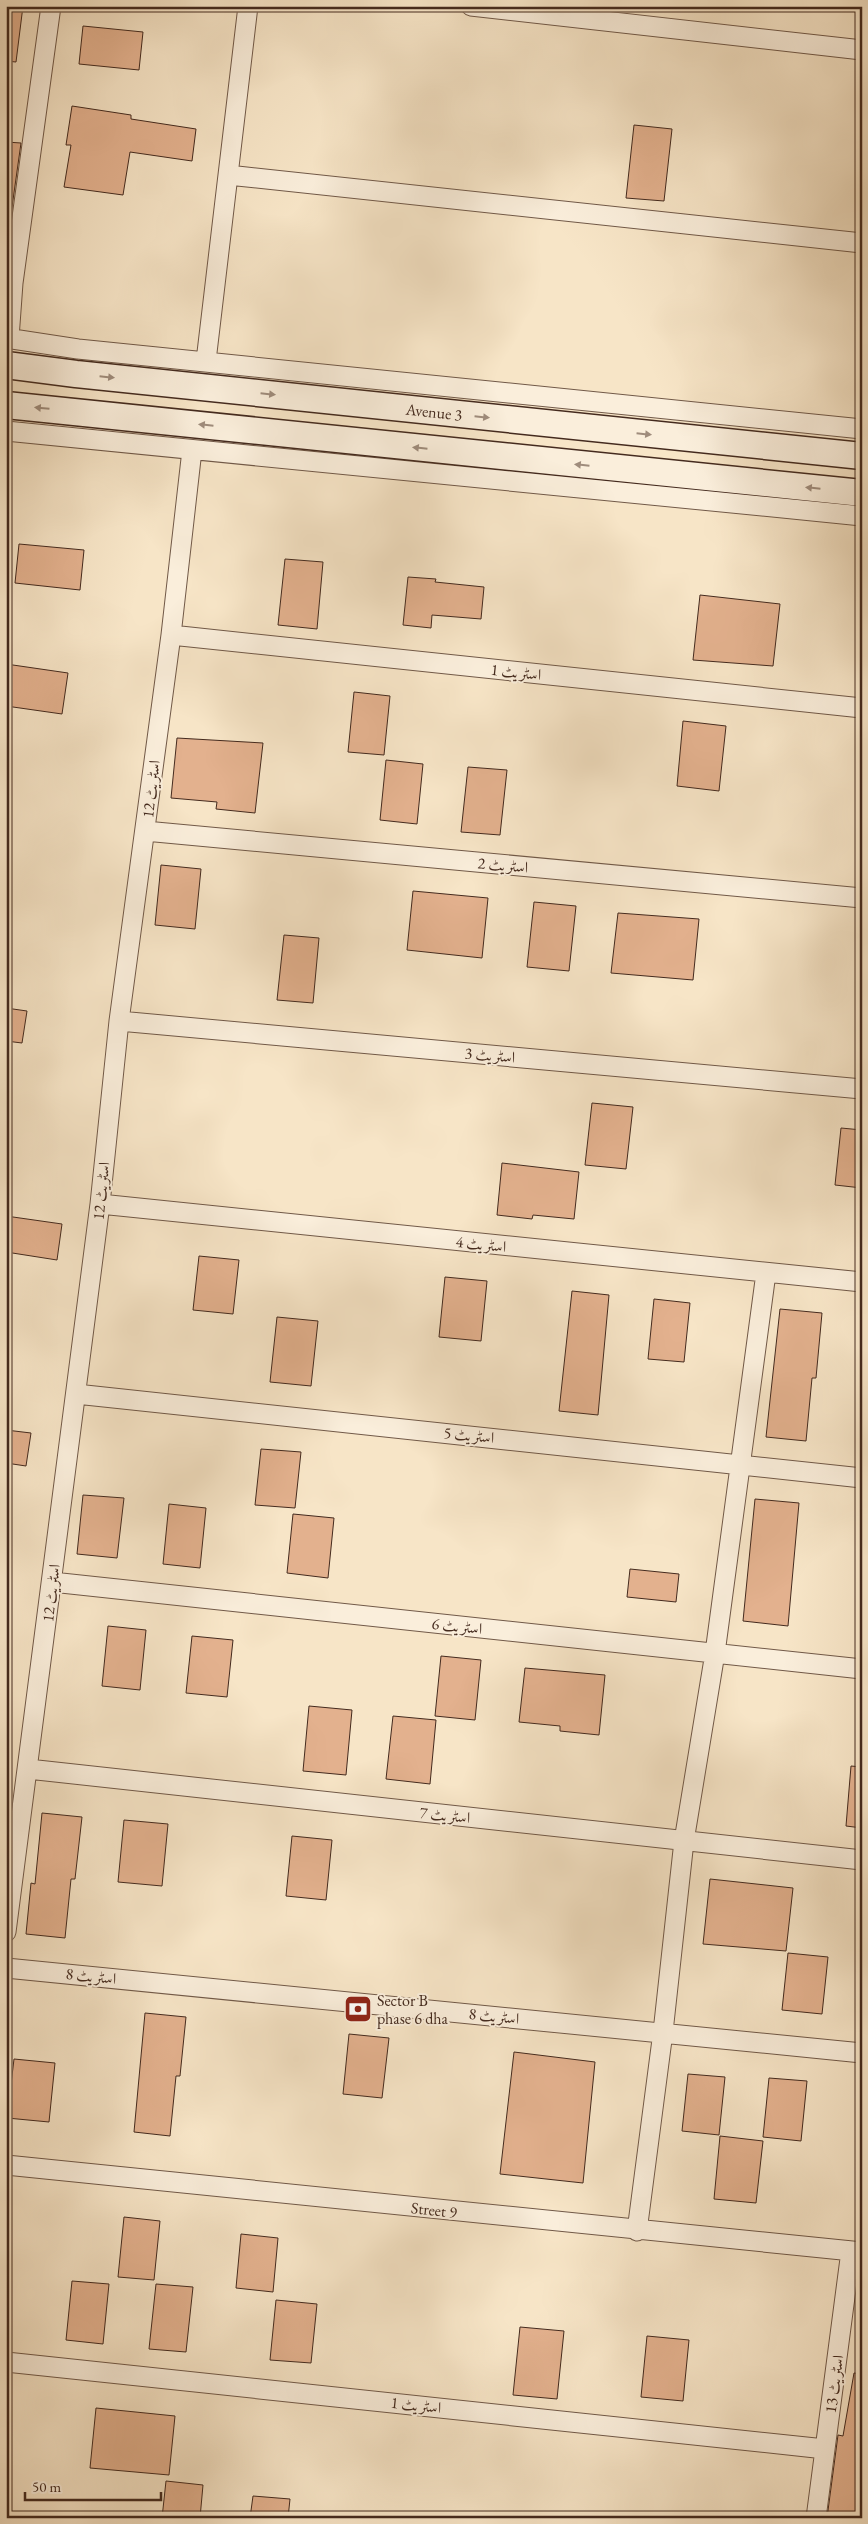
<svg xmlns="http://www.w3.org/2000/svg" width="868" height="2524" font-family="'EB Garamond',Amiri,serif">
  <rect width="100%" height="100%" fill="#f7e5c7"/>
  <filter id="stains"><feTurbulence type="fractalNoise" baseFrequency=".004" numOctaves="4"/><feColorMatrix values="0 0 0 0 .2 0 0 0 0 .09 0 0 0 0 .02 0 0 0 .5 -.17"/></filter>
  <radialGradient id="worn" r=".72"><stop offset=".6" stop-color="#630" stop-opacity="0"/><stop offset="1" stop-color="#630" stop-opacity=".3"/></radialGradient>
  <!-- building -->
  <path fill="#e3b18e" stroke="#442a1e" d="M6 6H23L16 62 6 61Z
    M83 26 143 32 139 70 79 64Z
    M72 106 131 115V119L196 129 192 161 130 152 123 195 64 187 71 145H66Z
    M634 125 672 129 664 201 626 198Z
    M6 142 21 143 11 214 6 213Z
    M19 544 84 550 80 590 15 583Z
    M285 559 323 562 317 629 278 625Z
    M408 577 436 579 435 582 484 587 481 619 432 615 431 628 403 625Z
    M700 595 780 604 773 666 693 660Z
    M6 664 68 673 62 714 6 706Z
    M354 692 390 696 384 755 348 752Z
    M683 721 726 726 719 791 677 786Z
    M177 738 263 743 255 813 216 809 217 802 171 798Z
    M386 760 423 764 417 824 380 820Z
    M468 767 507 770 500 835 461 832Z
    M161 865 201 869 195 929 155 925Z
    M413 891 488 898 482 958 407 950Z
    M534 902 576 906 569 971 527 967Z
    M618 913 699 919 693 980 611 973Z
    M284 935 319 938 313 1003 277 1000Z
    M6 1008 27 1011 22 1043 6 1041Z
    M592 1103 633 1107 626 1169 585 1165Z
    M841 1128 862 1130V1188L835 1185Z
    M502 1163 579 1172 574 1219 533 1215 532 1219 497 1215Z
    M6 1216 62 1224 57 1260 6 1252Z
    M199 1256 239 1260 233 1314 193 1310Z
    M445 1277 487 1281 481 1341 439 1337Z
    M572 1291 609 1295 598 1415 559 1411Z
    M654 1299 690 1303 684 1362 648 1359Z
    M780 1309 822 1313 816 1378H812L806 1441 766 1437Z
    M277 1317 318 1321 311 1386 270 1382Z
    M6 1430 31 1433 26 1466 6 1463Z
    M261 1449 301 1452 295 1508 255 1505Z
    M83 1495 124 1498 117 1558 77 1554Z
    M755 1499 799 1503 788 1626 743 1621Z
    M169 1504 206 1508 200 1568 163 1564Z
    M293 1514 334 1518 328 1578 287 1573Z
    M630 1569 679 1574 676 1602 627 1597Z
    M108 1626 146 1630 140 1690 102 1686Z
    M192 1636 233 1640 227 1697 186 1693Z
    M441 1656 481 1660 475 1720 435 1716Z
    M525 1668 605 1675 599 1735 560 1731V1726L519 1722Z
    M309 1706 352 1710 346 1775 303 1771Z
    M393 1716 436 1720 430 1784 386 1779Z
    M851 1766 862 1767V1828L846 1826Z
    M42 1813 82 1817 75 1879H71L65 1938 26 1934 31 1883 35 1884Z
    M124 1820 168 1824 162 1886 118 1882Z
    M292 1836 332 1840 326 1900 286 1896Z
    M710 1879 793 1888 786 1951 703 1944Z
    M788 1953 828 1957 822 2014 782 2010Z
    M145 2013 186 2017 180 2076H176L170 2136 134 2132Z
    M349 2034 389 2038 382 2098 343 2094Z
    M514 2052 595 2062 583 2183 500 2174Z
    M14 2059 55 2063 49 2122 7 2118Z
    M688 2074 725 2077 719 2135 682 2131Z
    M769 2078 807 2081 801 2141 763 2137Z
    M720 2136 763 2141 756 2203 714 2199Z
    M124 2217 160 2221 154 2280 118 2277Z
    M241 2234 278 2238 273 2292 236 2288Z
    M72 2281 109 2284 103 2344 66 2340Z
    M156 2284 193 2287 186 2352 149 2349Z
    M276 2300 317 2304 311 2363 270 2360Z
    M520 2327 564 2331 557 2399 513 2395Z
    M647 2336 689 2340 683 2401 641 2397Z
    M854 2373 862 2374V2518H827L838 2435 843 2436Z
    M96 2408 175 2416 169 2475 90 2468Z
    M166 2481 203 2485 200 2518H162Z
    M253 2496 290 2499 288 2518H250Z"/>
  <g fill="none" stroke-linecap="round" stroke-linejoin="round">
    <!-- minor casing -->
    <g stroke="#715948" stroke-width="21">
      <path id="minor" d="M471 6 862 50
        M228 175 862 243
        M6 338 78 349 862 429
        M9 338 13 283 51 6
        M206 361 248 6
        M6 431 862 516
        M171 635 862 708
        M145 831 862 898
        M119 1021 862 1089
        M100 1204 862 1282
        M76 1394 862 1478
        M52 1582 862 1669
        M28 1769 862 1860
        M6 1932 100 1204 119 1021 171 635 192 450
        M6 1968 862 2053
        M6 2165 862 2252
        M637 2231 663 2032 684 1841 715 1653 766 1273
        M6 2362 825 2449
        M816 2518 851 2251"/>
    </g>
    <!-- secondary casing -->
    <g stroke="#442a1e" stroke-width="29">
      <path id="secondary" d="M6 365 76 374 862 456
        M6 405 862 493"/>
    </g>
    <!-- minor -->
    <use href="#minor" stroke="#faeedb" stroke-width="19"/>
    <!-- secondary -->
    <use href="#secondary" stroke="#faeedb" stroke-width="26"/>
  </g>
  <!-- one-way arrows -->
  <defs><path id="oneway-solid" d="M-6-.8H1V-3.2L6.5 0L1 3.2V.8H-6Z" transform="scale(1.25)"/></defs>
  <g fill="#9f8c7c">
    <use href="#oneway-solid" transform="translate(107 377) rotate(6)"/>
    <use href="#oneway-solid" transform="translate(268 394) rotate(6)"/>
    <use href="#oneway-solid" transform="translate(42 408) rotate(-175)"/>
    <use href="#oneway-solid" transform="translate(482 417) rotate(6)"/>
    <use href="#oneway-solid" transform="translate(206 425) rotate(-174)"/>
    <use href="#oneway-solid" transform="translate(644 434) rotate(6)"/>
    <use href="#oneway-solid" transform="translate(420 448) rotate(-174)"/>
    <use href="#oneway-solid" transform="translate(582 465) rotate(-174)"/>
    <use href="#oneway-solid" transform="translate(813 488) rotate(-174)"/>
  </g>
  <!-- icons -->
  <defs>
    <g id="bank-square" transform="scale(1.4375)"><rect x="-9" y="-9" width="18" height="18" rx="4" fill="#8f2418" stroke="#faeedb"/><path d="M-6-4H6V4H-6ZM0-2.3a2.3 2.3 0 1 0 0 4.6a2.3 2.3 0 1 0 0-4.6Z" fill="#fff"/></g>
  </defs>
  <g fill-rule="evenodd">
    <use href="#bank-square" x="358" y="2009"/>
  </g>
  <g text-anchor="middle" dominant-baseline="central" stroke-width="4" stroke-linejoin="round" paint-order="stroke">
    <!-- street labels -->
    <g font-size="16" fill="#442a1e" stroke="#faeedb">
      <text transform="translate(434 412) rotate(6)">Avenue 3</text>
      <text transform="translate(516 672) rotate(6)">اسٹریٹ 1</text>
      <text transform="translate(151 789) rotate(-83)">اسٹریٹ 12</text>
      <text transform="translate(503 865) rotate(5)">اسٹریٹ 2</text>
      <text transform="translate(490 1055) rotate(5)">اسٹریٹ 3</text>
      <text transform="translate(101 1191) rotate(-84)">اسٹریٹ 12</text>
      <text transform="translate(481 1244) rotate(6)">اسٹریٹ 4</text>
      <text transform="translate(469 1435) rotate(6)">اسٹریٹ 5</text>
      <text transform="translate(51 1593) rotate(-83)">اسٹریٹ 12</text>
      <text transform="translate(457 1626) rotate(6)">اسٹریٹ 6</text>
      <text transform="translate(445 1815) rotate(6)">اسٹریٹ 7</text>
      <text transform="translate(91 1976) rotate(6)">اسٹریٹ 8</text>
      <text transform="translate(494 2016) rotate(6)">اسٹریٹ 8</text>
      <text transform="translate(434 2210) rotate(6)">Street 9</text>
      <text transform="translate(834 2384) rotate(-82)">اسٹریٹ 13</text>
      <text transform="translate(416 2405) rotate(6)">اسٹریٹ 1</text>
    </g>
    <!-- poi labels -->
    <g font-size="16" fill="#442a1e" stroke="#faeedb" text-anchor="start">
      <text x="377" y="2000">Sector B<tspan x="377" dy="18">phase 6 dha</tspan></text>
    </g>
  </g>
  <!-- margin -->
  <rect width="868" height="2524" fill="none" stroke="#f7e5c7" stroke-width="25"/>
  <rect x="8" y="8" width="853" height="2509" fill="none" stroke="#442a1e" stroke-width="2.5"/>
  <rect x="12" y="12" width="843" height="2499" fill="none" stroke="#442a1e"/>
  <!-- scale -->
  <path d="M25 2492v8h136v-8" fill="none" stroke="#442a1e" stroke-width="2.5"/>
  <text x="32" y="2492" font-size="15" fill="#442a1e" stroke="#faeedb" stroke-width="4" paint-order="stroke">50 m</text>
  <rect width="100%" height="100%" filter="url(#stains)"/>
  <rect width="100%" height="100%" fill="url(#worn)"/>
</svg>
